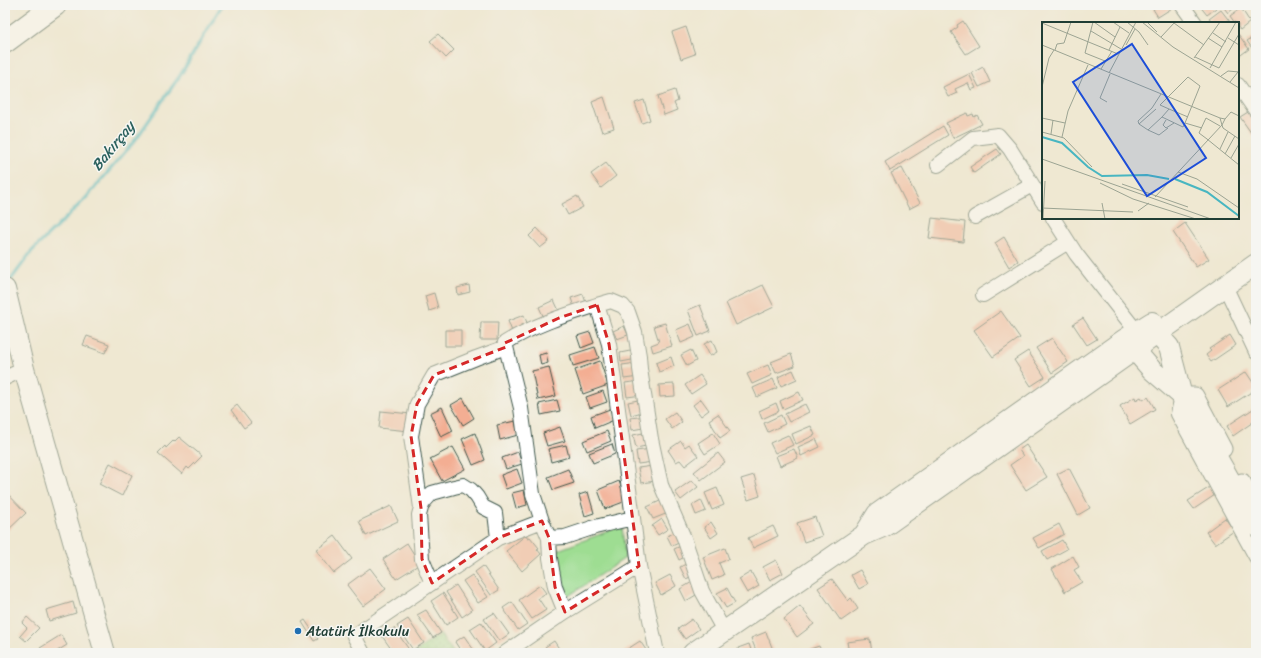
<svg xmlns="http://www.w3.org/2000/svg" width="1261" height="658" font-family="Sriracha,sans-serif">
  <defs>
    <pattern id="grass-dots" width="8" height="8" patternUnits="userSpaceOnUse"><rect width="8" height="8" fill="#9edd92"/><path d="M2 2h.1M6 6h.1" fill="none" stroke="#80b478" stroke-width="1.8" stroke-linecap="round"/></pattern>
  </defs>
  <rect width="100%" height="100%" fill="#f6f6f2"/>
  <filter id="ink" filterUnits="userSpaceOnUse"><feTurbulence type="fractalNoise" baseFrequency=".025" numOctaves="2"/><feDisplacementMap in="SourceGraphic" scale="8" xChannelSelector="R" yChannelSelector="G"/><feConvolveMatrix kernelMatrix="1 2 1 2 8 2 1 2 1" color-interpolation-filters="sRGB"/></filter>
  <filter id="wash" filterUnits="userSpaceOnUse"><feTurbulence type="fractalNoise" baseFrequency=".012" numOctaves="4" result="noise"/><feDisplacementMap in="SourceGraphic" scale="16" xChannelSelector="R" yChannelSelector="G"/><feGaussianBlur stdDeviation="0.9" result="paint"/><feColorMatrix in="noise" values="0 0 0 0 0 0 0 0 0 0 0 0 0 0 0 0 0 1.4 0 .05"/><feComposite in="paint" operator="in"/></filter>
  <g filter="url(#wash)">
    <rect width="100%" height="100%" fill="#efe8d2"/>
    <!-- grass -->
    <path fill="url(#grass-dots)" stroke="#5e8d63" d="M440 634 454 653H414Z"/>
    <!-- park -->
    <path fill="#9edd92" stroke="#5e8d63" d="M622 526 625 558 570 595 561 591 558 550Z"/>
    <g fill="none" stroke-linecap="round" stroke-linejoin="round">
      <!-- stream -->
      <path stroke="#48b6c1" stroke-width="3.5" d="M7 285 32 251 86 198 136 139 181 74 222 5"/>
    </g>
    <g id="blocks">
      <!-- building -->
      <path fill="#f3ae93" d="M1160 5H1177L1158 17 1153 9Z
        M1199 5H1220L1207 15Z
        M1222 5H1238L1228 13Z
        M1241 8 1250 22 1240 30 1238 27V23H1235L1230 16Z
        M1221 10 1231 23H1212L1209 19Z
        M963 21 979 46 966 54 951 32 958 27 957 25Z
        M686 27 695 54 681 59 672 32Z
        M438 34 454 50 446 58 430 41Z
        M1238 34 1249 49 1238 57Z
        M1256 35V54L1247 41Z
        M983 67 990 82 979 87 972 73Z
        M969 74 976 88 971 90 968 83 955 89 957 93 948 97 943 87Z
        M675 90 678 101 674 103 677 110 664 115 658 96Z
        M604 97 614 128 602 132 592 102Z
        M644 100 650 120 642 123 635 103Z
        M1253 109 1256 114V121L1254 122 1256 125V135L1254 137 1240 117Z
        M967 113 968 116 973 114 974 117 977 115 982 124 953 138 946 123Z
        M943 126 948 135 890 171 885 162Z
        M997 149 1001 154 974 173 970 167Z
        M606 163 616 176 601 188 591 174Z
        M902 168 920 203 909 209 891 173Z
        M577 196 583 207 568 215 562 204Z
        M932 218 965 222 963 242 929 238Z
        M1185 223 1209 259 1196 267 1173 232Z
        M537 228 549 241 540 248 529 236Z
        M1004 237 1018 261 1009 267 995 243Z
        M469 285 470 292 458 295 457 288Z
        M763 285 774 307 736 325 726 303Z
        M434 293 438 308 429 311 425 296Z
        M583 294 587 305 575 310 571 298Z
        M554 300 560 313 545 320 539 307Z
        M700 305 710 331 698 336 688 310Z
        M1001 311 1020 338 993 357 974 330Z
        M524 315 529 328 513 334 508 321Z
        M1083 318 1097 339 1087 345 1073 324Z
        M481 322H498L497 340H480Z
        M665 323 672 346 653 352 651 345 659 342 654 326Z
        M690 324 695 337 681 343 676 330Z
        M624 326 628 335 617 339 613 331Z
        M445 330H461V346H445Z
        M590 332 594 343 581 348 577 336Z
        M1230 335 1236 345 1211 362 1206 355 1211 351 1209 349Z
        M87 336 109 344 105 353 83 345Z
        M1052 338 1068 362 1052 373 1036 348Z
        M712 340 717 352 710 356 704 344Z
        M595 347 599 358 573 366 570 355Z
        M635 350 637 359 621 362 620 353Z
        M691 350 696 361 687 366 681 355Z
        M1028 351 1045 377 1031 386 1014 360Z
        M546 353 548 363 541 365 539 355Z
        M791 354 795 366 776 373 771 362Z
        M671 357 674 366 659 372 656 363Z
        M600 361 608 385 583 394 575 370Z
        M637 363 639 377 624 379 622 365Z
        M768 365 772 375 752 384 747 374Z
        M549 367 556 396 538 400 532 371Z
        M793 370 797 379 781 386 778 377Z
        M1246 372 1256 387V389L1228 407 1218 390Z
        M700 375 706 384 691 394 685 385Z
        M773 379 777 388 757 397 753 388Z
        M640 381 642 395 627 397 625 383Z
        M674 384 675 396 660 397 659 385Z
        M603 391 607 402 590 408 586 397Z
        M799 392 803 400 783 409 780 401Z
        M1135 397 1136 400 1141 397 1143 400 1148 397 1155 409 1130 424 1120 406Z
        M463 398 474 418 463 425 451 405Z
        M643 399 646 411 631 415 628 402Z
        M701 399 709 410 701 416 693 405Z
        M557 400 560 411 541 415 539 404Z
        M776 403 779 411 762 419 759 411Z
        M805 404 809 412 789 422 785 414Z
        M237 405 251 423 244 428 231 410Z
        M442 407 453 431 441 437 430 413Z
        M1256 407V420L1233 436 1227 426Z
        M610 409 614 420 595 428 591 416Z
        M381 411 411 414 409 431 379 428Z
        M675 412 682 422 672 429 665 419Z
        M718 414 730 431 720 438 709 420Z
        M781 415 785 424 768 432 764 423Z
        M646 416 648 427 632 430 630 418Z
        M515 421 518 435 500 440 497 425Z
        M811 426 815 435 796 444 792 434Z
        M560 427 565 441 547 446 543 433Z
        M607 431 611 441 587 451 583 441Z
        M648 432 651 445 636 448 633 435Z
        M475 433 485 460 473 465 462 439Z
        M713 433 720 444 705 454 698 443Z
        M788 435 793 445 775 453 770 443Z
        M179 437 202 456 189 469 187 467 182 474 158 453 165 446 166 448 173 441 174 442Z
        M816 439 820 447 801 456 798 447Z
        M681 441 685 447 689 444 698 456 685 466 680 460 676 462 668 450Z
        M612 444 615 454 593 463 589 453Z
        M566 445 569 457 551 462 548 449Z
        M1026 445 1047 477 1026 490 1010 465 1023 456 1019 450Z
        M453 447 465 469 442 481 430 459Z
        M651 449 653 462 638 464 636 451Z
        M794 449 798 458 780 466 776 456Z
        M518 452 522 464 506 469 502 458Z
        M718 453 725 462 701 480 694 472Z
        M110 463 132 475 122 496 99 484Z
        M653 466 656 481 641 483 638 468Z
        M1069 468 1090 508 1078 515 1057 474Z
        M517 469 522 483 506 489 501 475Z
        M568 469 574 483 553 490 548 477Z
        M754 475 760 496 748 500 741 479Z
        M692 480 698 487 681 500 675 492Z
        M619 481 626 501 605 509 598 490Z
        M1210 487 1215 495 1194 509 1188 501Z
        M717 488 724 505 712 510 705 493Z
        M524 490 527 505 516 508 512 493Z
        M5 491 26 513 5 533Z
        M588 492 594 513 585 516 579 495Z
        M662 500 668 513 653 519 647 507Z
        M701 500 706 511 696 515 692 505Z
        M391 506 398 521 366 536 359 521Z
        M815 517 822 536 804 542 797 523Z
        M1225 518 1234 531 1215 544 1206 532Z
        M662 519 668 529 658 535 652 526Z
        M711 522 718 533 711 538 704 527Z
        M1059 524 1064 534 1039 548 1033 538Z
        M773 526 778 536 753 548 748 538Z
        M676 532 681 542 672 546 667 536Z
        M526 535 528 538 530 537 539 548 537 549 541 554 522 571 506 551Z
        M335 536 352 559 334 573 316 550Z
        M1062 540 1067 549 1047 560 1042 551Z
        M407 543 420 564 396 579 383 559Z
        M683 545 688 555 679 560 674 549Z
        M725 548 729 559 719 563 724 575 712 580 703 557Z
        M1073 556 1079 567 1074 570 1082 582 1065 592 1052 569Z
        M776 560 783 573 770 580 763 567Z
        M688 563 694 575 686 579 680 567Z
        M483 566 499 590 491 595 475 572Z
        M370 568 386 589 363 606 347 585Z
        M860 570 868 584 859 589 851 575Z
        M751 572 759 586 747 593 739 579Z
        M472 575 488 597 478 603 463 581Z
        M670 575 676 586 661 595 655 583Z
        M832 579 848 601 851 598 858 609 841 621 818 588Z
        M694 581 701 592 686 601 680 589Z
        M456 585 472 610 462 617 446 592Z
        M540 585 546 593 538 598 546 610 532 619 519 600Z
        M727 588 735 603 726 608 717 593Z
        M443 593 458 617 446 625 431 601Z
        M73 602 76 613 49 621 46 610Z
        M512 602 527 624 518 630 503 608Z
        M800 606 814 624 797 637 784 619Z
        M426 610 441 633 433 638 417 615Z
        M494 613 509 634 499 641 484 619Z
        M27 617 39 628 26 641 20 636 27 628 22 623Z
        M408 619 424 643 413 650 397 626Z
        M692 619 699 629 685 639 678 629Z
        M305 620 318 639 314 641 302 622Z
        M481 622 496 643 485 651 470 629Z
        M394 628 410 651 407 653H394L382 636Z
        M766 632 773 650 764 653H757L751 638Z
        M61 635 67 645 54 653H43L40 648Z
        M464 636 476 653H462L455 642Z
        M870 639 872 653H849L847 642Z
        M554 641 562 653H549L545 647Z
        M640 641 648 653H624L623 652Z
        M749 644 752 653H739L738 648Z
        M819 646 822 653H799Z"/>
    </g>
  </g>
  <g filter="url(#ink)">
    <use href="#blocks" fill-opacity="0" stroke="#3e574c" stroke-width="1"/>
    <g fill="none" stroke-linecap="round" stroke-linejoin="round">
      <!-- minor casing -->
      <g stroke="#3e574c" stroke-width="16">
        <path id="minor" d="M1182 5 1195 23
          M1238 85 1256 111
          M938 165 973 138 998 135 1010 149 1043 202
          M975 217 1032 185
          M1053 218 1076 254 1137 332
          M1225 286 1256 352
          M983 295 1068 242
          M597 305 611 301 623 306 628 312 635 332 639 356 640 369 651 439 661 485 684 538 702 591 724 631
          M5 378 24 369
          M1182 396 1178 414 1256 557
          M421 508 411 436 417 404 434 375 476 358 506 347
          M542 521 533 494 521 408 505 343C533 325 566 315 597 305L609 344 633 518
          M549 538 565 537 595 527 633 518 639 566
          M432 583 422 559 419 515 421 508 423 503 432 493 454 487 463 485 471 490 477 497 483 507 495 513 498 538
          M565 612 639 566 657 653
          M363 653 354 636 498 538 542 521 549 538 550 558 555 587 565 612 505 653"/>
      </g>
      <!-- tertiary casing -->
      <g stroke="#3e574c" stroke-width="19">
        <path id="tertiary" d="M1182 396H1195L1223 449
          M1242 482 1256 506"/>
      </g>
      <!-- secondary casing -->
      <g stroke="#3e574c" stroke-width="22">
        <path id="secondary" d="M5 289 24 369 105 653
          M1149 325 1169 347 1182 396 1256 526
          M1126 340 1152 370 1182 396
          M864 535 877 514 1125 339 1152 322
          M693 653 864 535 885 526 1256 264"/>
      </g>
      <!-- trunk casing -->
      <g stroke="#3e574c" stroke-width="24">
        <path id="trunk" d="M5 42 55 5"/>
      </g>
      <!-- minor -->
      <use href="#minor" stroke="#fff" stroke-width="14"/>
      <!-- tertiary -->
      <use href="#tertiary" stroke="#fff" stroke-width="17"/>
      <!-- secondary -->
      <use href="#secondary" stroke="#fff" stroke-width="20"/>
      <!-- trunk -->
      <use href="#trunk" stroke="#fff" stroke-width="22"/>
    </g>
  </g>
  <!-- marked area -->
  <path d="M0 0H1261V658H0ZM597 305 609 344 639 566 565 612 555 587 549 538 542 521 498 538 432 583 422 559 421 508 411 436 417 404 434 375 506 347 505 343 559 318Z" fill="#efe8d2" fill-opacity=".55" fill-rule="evenodd"/>
  <path fill="none" stroke="#d62828" stroke-width="3" stroke-dasharray="8 5" stroke-linejoin="round" d="M597 305 609 344 639 566 565 612 555 587 549 538 542 521 498 538 432 583 422 559 421 508 411 436 417 404 434 375 506 347 505 343 559 318Z"/>
  <!-- markers -->
  <circle fill="#1f6fb2" stroke="#f6f6f2" stroke-width="1.5" cx="298" cy="631" r="4"/>
  <g text-anchor="middle" dominant-baseline="central" stroke-width="3" stroke-linejoin="round" paint-order="stroke">
    <!-- poi labels -->
    <g font-size="14" fill="#1f3d34" stroke="#f6f6f2" text-anchor="start">
      <text x="306" y="631">Atatürk İlkokulu</text>
    </g>
    <!-- water labels -->
    <g font-size="15" font-style="italic" fill="#2b615e" stroke="#f6f6f2">
      <text transform="translate(113 146) rotate(-51)">Bakırçay</text>
    </g>
  </g>
  <!-- overview -->
  <g transform="translate(1042 22)">
    <rect width="197" height="197" fill="#efe8d2"/>
    <path fill="none" stroke="#48b6c1" stroke-width="2" d="M0 115 20 121 46 145 60 154 105 153 127 157M133 157 165 170 197 194"/>
    <path fill="none" stroke="#9ca493" stroke-width="1" d="M51 0 43 31 63 39M52 0 73 15M71 0 87 11M85 0 97 10 106 23M100 0 131 25 197 66M105 0 115 10M0 1 76 32M132 1 162 23M49 9 79 27M171 11 184 20M119 15 133 0M166 16 180 25M186 16 197 23M0 23 178 96 180 103 113 175M84 23 93 7M13 28 15 22 22 21 29 0M67 28 78 5M153 35 177 46 197 12M152 36 178 0M168 46 194 0M59 47 70 29M67 51 94 0M179 54 186 49 197 50M188 60 196 50M0 65 7 36 12 28M65 80 58 76 68 52M114 87 97 102 106 108 120 95M127 87 118 83 146 55 158 64 143 101 160 106M0 96 23 101M164 96 157 111 165 117M164 96 178 104M178 96 183 97 180 103 181 106 197 117M183 97 189 90 197 94M124 98 121 103 124 106 132 101M143 101 141 105 120 95 127 87 146 95M97 102 96 99 110 86 119 72M106 108 117 113 126 106M0 110 22 116 50 145M9 112 11 98M20 115 26 89 46 43M165 117 197 143M178 127 186 110M183 132 193 114M189 136 197 122M0 137 169 197M136 150 155 157 197 186M58 161 91 177 154 197M80 162 146 185M60 181 63 197M0 186 91 190M96 189 107 181M1 197 3 159"/>
    <path fill="#1d4ed8" fill-opacity="0.15" stroke="#1d4ed8" stroke-width="2" d="M90 22 164 136 105 174 31 60Z"/>
    <rect width="197" height="197" fill="none" stroke="#1f3d34" stroke-width="2"/>
  </g>
  <!-- margin -->
  <rect width="1261" height="658" fill="none" stroke="#f6f6f2" stroke-width="20"/>
</svg>
